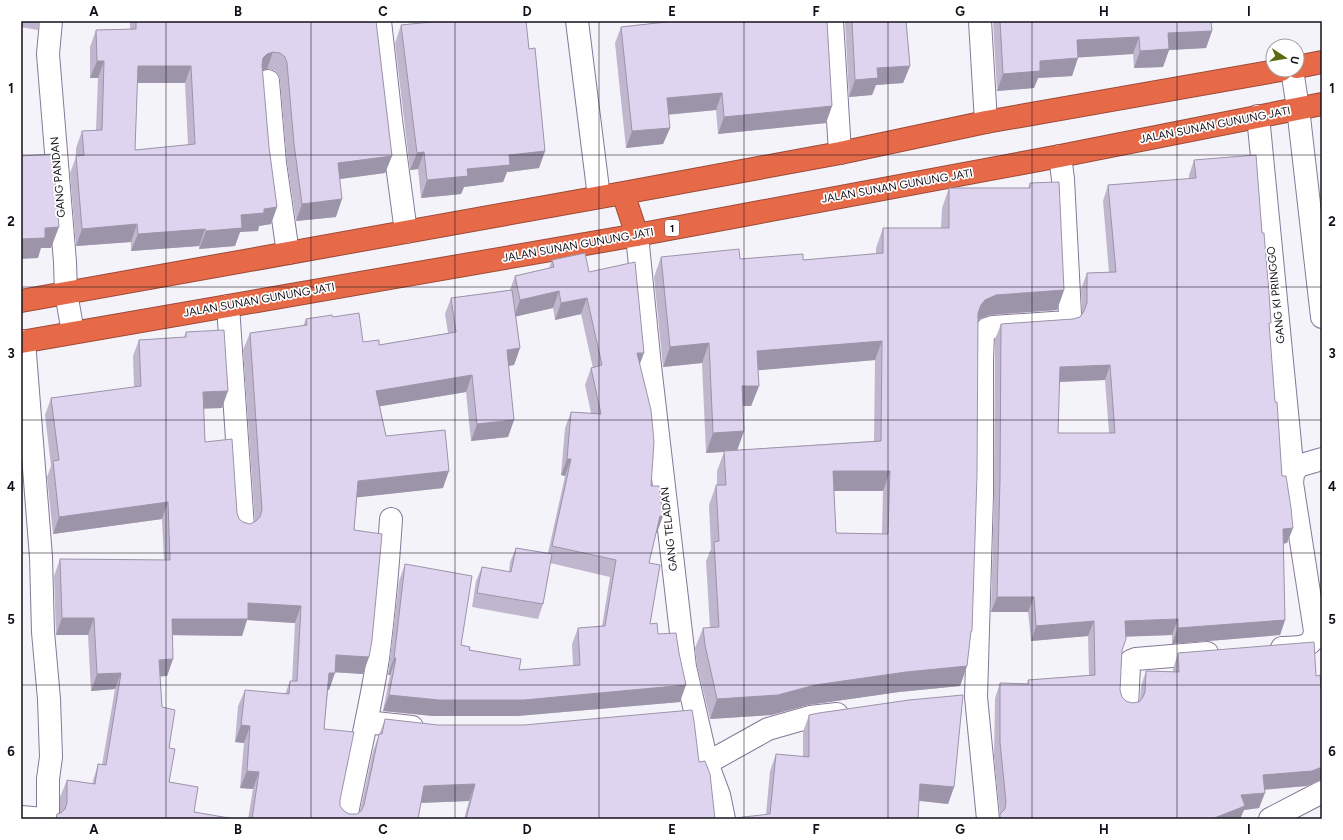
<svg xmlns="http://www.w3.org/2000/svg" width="1343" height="840" font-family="Figtree,sans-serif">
  <rect width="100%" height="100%" fill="#f5f3fa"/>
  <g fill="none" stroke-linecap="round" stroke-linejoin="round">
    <!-- street casing -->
    <g stroke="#857898" stroke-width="24">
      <path id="street" d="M51 21 48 54 65 262 66 293 73 332
        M380 21 391 120 406 232
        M577 21 599 197
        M832 21 840 153
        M980 21 986 122
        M1292 70 1298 108 1322 317
        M268 81 275 163 288 253
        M1258 116 1293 474
        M637 235 650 366 685 667 707 763 719 795 724 819
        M228 306 243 528
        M24 341 41 557 43 632 49 699 51 757 48 779V819
        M1282 648C1297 647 1313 650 1315 631L1292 483 1293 474 1298 466 1322 459
        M1127 706 1129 666 1131 661 1136 659 1207 653
        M366 722 412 727
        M707 763 768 729 810 717 837 714
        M21 817 44 819
        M346 819C356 765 370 712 378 658 384 612 388 565 391 519
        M988 819 976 697 982 495V360L983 333 987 329 993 327 1067 322 1070 314 1063 179 1060 156
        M1270 819 1322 792"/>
    </g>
    <!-- highway casing -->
    <g stroke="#9c4a38" stroke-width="24">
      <path id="highway" d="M1297 67 1322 62
        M623 193 637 235
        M21 301 623 193 840 153 986 122 1281 70
        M21 342 637 235 1060 156 1322 104"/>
    </g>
    <!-- street -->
    <use href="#street" stroke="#fff" stroke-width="22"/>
    <!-- highway -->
    <use href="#highway" stroke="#e66a48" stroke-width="22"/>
  </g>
  <!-- wall -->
  <path fill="#c0b6ce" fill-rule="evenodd" d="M21 21H41L38 30 21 27Z
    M130 21H376L392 156 385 173 340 179 336 217 296 221 287 162 280 80 278 74 274 70 267 69 262 70 269 147 277 207 271 224 259 226 258 231 240 232 235 246 199 249V246L131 251V242L76 246 70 173 76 157V148L82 131 96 130 98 78H90V47L96 30 130 29ZM137 83H185L188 145 135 150Z
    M671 21H827L832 106 826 123 718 134 716 110 668 115 670 128 663 144 626 148 615 43 621 27Z
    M845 21H906L910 66 903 83 876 85 872 95 849 97Z
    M993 21H1211L1212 31 1206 48 1169 50 1163 67 1134 68 1133 54 1078 57 1072 76 1038 78 1034 88 997 91Z
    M401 25 529 49 545 151 539 168 507 172 503 182 464 187 461 194 421 198 418 169 410 170 395 43Z
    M1194 160 1269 327 1275 402 1282 476 1293 528 1287 543 1283 544 1285 620 1280 635 1172 644V635L1126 636 1122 651 1120 690 1122 697 1126 701 1132 703 1139 702 1140 700 1141 686 1146 671 1173 672V669L1178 653 1316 676 1322 698V780L1306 786 1265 790 1259 808 1244 810 1240 819H998L1000 814 994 757 995 698 1000 683 1027 684 1028 680 1089 675 1088 636 1031 641 1028 612H991L994 495 995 339 1001 324 1073 319 1080 317 1082 314 1081 289 1087 273H1109L1103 201 1108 185 1189 179V175ZM1105 380 1109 433H1058L1059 382Z
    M1030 183 1064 290 1057 310 989 315 978 321 970 636 967 666 960 686 899 692 808 705 771 715 710 719 697 665 695 648 703 628H710L706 561 711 549 709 505 716 485H717V471L724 452 706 453 702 363 663 367 654 277 661 257 740 259 803 260 876 254V248L883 228H941L942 208 949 188H1028ZM875 360 874 441 737 450 744 431 743 406H751L759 386 758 370ZM834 491H883L882 534 836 533Z
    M552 260 589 272 640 364 651 486 657 533H656L649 563 650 624 658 634 680 702 517 716H433L383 711 390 675H388L399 581 405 564 461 645 469 650 519 670 573 666 572 644 578 628 602 626 610 577 550 563 543 604 538 619 472 607 476 581 482 567 509 572 510 562 516 548 548 553 565 476 561 475 565 428 571 412 591 413 585 385 591 368H593L581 314 555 320 553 308 516 316 520 348 514 365 508 366 514 420 508 437 471 441 466 392 380 406 386 436 443 488 357 497 354 530 369 657 363 674 335 672 329 690H328L324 729 340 800V806L344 811 349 814H357L360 811 373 751 385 719 699 762 715 819H464L469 801 421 803 418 819H248L253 789 240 788 244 743 235 742 238 706 245 690 285 694 290 681H292L295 623 247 620 242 636 172 635 173 659 167 676H160L162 707 169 748V782L194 812 235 819H55L57 814 60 813V797L67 780 92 784 98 764 102 765 115 689 91 691 88 635H56L54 576 60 559 164 560 162 519 53 534 47 477 51 466 45 415 51 398 134 387 133 356 139 340 184 337 186 332 222 408H203L205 442 239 519 243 522 250 524 255 522 243 350 250 333 303 326 306 319 333 317 363 342 379 345 448 333 445 314 451 298 510 290 515 276 549 268Z
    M809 715 954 787 948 804 919 801 766 814 770 771 776 754 803 757V732Z"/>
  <!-- shaded-wall -->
  <path fill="#9c94a8" d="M1212 31 1206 48 1169 50 1163 67 1134 68 1140 51 1168 33Z
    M1139 37 1133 54 1071 58 1077 40Z
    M273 52 267 69 261 71 263 58 267 54Z
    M1078 58 1072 76 1038 78 1034 88 997 91 1003 74 1040 61Z
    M97 61H104L98 78H90Z
    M138 66H191L185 83H132Z
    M910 66 903 83 876 85 872 95 849 97 855 80 877 68Z
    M722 93 716 110 661 115 667 98Z
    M832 106 826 123 718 134 724 117Z
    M670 128 663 144 626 148 632 131Z
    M545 151 539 168 507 172 503 182 464 187 461 194 421 198 427 180 509 155Z
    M424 152 418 169 410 170 417 153Z
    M392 156 385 173 332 180 338 163Z
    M342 199 336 217 296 221 302 204Z
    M277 207 271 224 259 226 258 231 240 232 235 246 199 249 206 231 241 215 264 209Z
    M137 224 131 242 76 246 82 229Z
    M59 227 51 248H41L38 258 21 259V239L45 228Z
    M205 229 199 246 131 251 138 234Z
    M1064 290 1057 310 989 315 978 320 974 325 981 305 985 300 996 295Z
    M559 291 553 308 514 317 520 300Z
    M587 298 581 314 555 320 561 303Z
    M882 341 875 360 750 371 757 351Z
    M709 343 702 363 663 367 670 347Z
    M520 348 514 365 501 367 507 350Z
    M637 353H644L638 369Z
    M1110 365 1105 380 1054 382 1060 367Z
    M472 375 466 392 370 408 376 391Z
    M742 386H759L751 406H735Z
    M228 391 222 408 197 409 203 392Z
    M514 420 508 437 471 441 477 424Z
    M744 431 737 451 706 453 713 433Z
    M567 459H571L565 476 561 475Z
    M449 471 443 488 352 498 358 481Z
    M833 471H890L883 491H825Z
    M168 502 162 519 53 534 59 517Z
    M660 516H663L657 533H654Z
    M1293 528 1287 543 1277 544 1283 529Z
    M997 597H1034L1028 612H991Z
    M248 603 301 606 295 623 247 620 242 636 166 635 172 619Z
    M62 618H94L88 635H56Z
    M1178 619 1172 635 1119 637 1125 621Z
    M1285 620 1280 635 1172 644 1178 628Z
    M1094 621 1088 636 1031 641 1036 626Z
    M336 655 369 657 363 674 330 672Z
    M394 658H396L390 675H388Z
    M173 659 167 676 153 677 159 660Z
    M967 666 960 686 899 692 808 705 771 715 710 719 717 699 906 672Z
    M121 673 115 689 91 691 97 674Z
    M329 673H335L329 690 323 689Z
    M686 685 680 702 517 716H433L383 711 389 695Z
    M241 725 250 726 244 743 235 742Z
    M1322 767V780L1306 786 1258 790 1263 775Z
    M247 771 259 772 253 789 240 788Z
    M475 784 469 801 417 803 424 786Z
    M920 784 954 787 948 804 914 800Z
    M1265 793 1259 808 1244 810 1240 819H1212L1241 795Z"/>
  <!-- building -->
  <path fill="#dfd4f0" stroke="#9c94a8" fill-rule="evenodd" d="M136 21H376L392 156 338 163 342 199 302 204 294 144 287 63 285 57 280 53 273 52 267 54 263 58 262 65 269 147 277 207 264 209V213L241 215 242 228 206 231 205 229 138 234 137 224 82 229 76 156 84 155 82 131 102 130 104 61H97L96 30 136 29ZM138 66H191L195 144 135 150Z
    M441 21H526L529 49 535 48 545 151 509 155 510 165 467 169 468 176 427 180 424 152 417 153 401 25Z
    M675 21H827L832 106 724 117 722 93 667 98 670 128 632 131 621 27Z
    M852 21H906L910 66 877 68 878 78 855 80Z
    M1000 21H1211L1212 31 1168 33 1169 49 1140 51 1139 37 1077 40 1078 58 1040 61V71L1003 74Z
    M53 154 59 227 45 228V238L21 239V156Z
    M1256 155 1262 233H1264L1269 292 1271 323H1269L1275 402H1277L1282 476H1286L1291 508 1293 528 1283 529 1285 620 1178 628V619L1125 621 1126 639 1122 650 1120 690 1122 697 1126 701 1132 703 1139 702 1143 697 1145 692 1146 671 1179 672 1178 653 1314 642 1316 676 1320 675 1322 698V767L1312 771 1263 775 1265 793 1241 795 1245 806 1212 819H1000V814L1005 809 1006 802 1000 742V683L1029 684 1028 680 1095 675 1094 621 1036 626 1034 597H997L1000 480 1001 324 1073 319 1080 317 1084 311 1087 303V273L1116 272 1108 185 1196 178 1194 160ZM1110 365 1115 433H1058L1060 367Z
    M1059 182 1064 290 996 295 985 300 981 305 978 313 977 475 972 631H971L967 666 906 672 815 685 778 695 717 699 705 645 703 628 719 627 714 542 719 541 716 485H726L724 451 881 441 882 341 757 351 759 386H742L744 431 713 433 709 343 670 347 661 257 739 249 740 259 803 254V260L883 253V228H949V188H1030V183ZM833 471H890L888 534 836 533Z
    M585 253 589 272 635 262 644 353H637L651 410 654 442 651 486H659L663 516H660L649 563 660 565 650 624 657 623 658 634 676 633 679 653 686 685 524 700H439L389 695 396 658H394L405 564 472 576 461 645 470 647 469 650 521 659 519 670 580 665 578 628 605 626 616 560 552 546 571 459H567L571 412 601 414 591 368 602 365 587 298 561 303 559 291 520 300 515 276 554 267 552 260Z
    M512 290 520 348 507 350 514 420 477 424 472 375 376 391 386 436 445 430 449 471 358 481 354 530 382 534 372 640 369 657 336 655 335 673H329L324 729 354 732 340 800V806L344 811 349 814H357L361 811 364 805 379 734H382L385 719 438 725H524L692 710 694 721 699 762 705 761 710 774 715 819H466L475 784 424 786 418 819H252L259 772 247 771 250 726 241 725 245 690 289 694 290 681H297L301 606 248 603V619H172L173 659 159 660 162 707 175 710 169 748 175 749 169 782 198 787 194 812 235 819H56L57 814 61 813 65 809 67 803V780L95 784 98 764 106 765 121 673 97 674 94 618H62L60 559 170 560 168 502 59 517 53 461 59 460 51 398 141 386 139 340 186 337V332L224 330 228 391 203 392 205 442 232 439 237 513 239 519 243 522 250 524 256 521 260 517 262 510 250 333 307 325 306 319 332 315 333 317 359 313 363 342 379 340V345L456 332 451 298Z
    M516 548 552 554 543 604 477 593 482 567 511 572Z
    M963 695 954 787 920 784 918 819H726L770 814 776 754 809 757V715L819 713 909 700Z"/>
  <!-- grid -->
  <path fill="none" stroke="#140f1a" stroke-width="1" stroke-opacity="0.55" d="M166 21V819M311 21V819M455 21V819M599 21V819M744 21V819M888 21V819M1032 21V819M1177 21V819M21 155H1322M21 287H1322M21 420H1322M21 553H1322M21 685H1322"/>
  <g text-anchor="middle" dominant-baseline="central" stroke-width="3.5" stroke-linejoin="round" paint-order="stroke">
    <!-- shield labels -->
    <rect fill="#fff" stroke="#5a575f" stroke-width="1" x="665" y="220" width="14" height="16" rx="3"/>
    <g font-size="10" font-weight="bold" fill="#140f1a">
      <text x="672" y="228">1</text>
    </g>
    <!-- street labels -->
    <g font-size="11" fill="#140f1a" stroke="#fff">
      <text transform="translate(1215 125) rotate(-11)">JALAN SUNAN GUNUNG JATI</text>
      <text transform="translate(58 177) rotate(-95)">GANG PANDAN</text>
      <text transform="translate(897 186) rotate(-10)">JALAN SUNAN GUNUNG JATI</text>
      <text transform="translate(578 245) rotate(-10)">JALAN SUNAN GUNUNG JATI</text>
      <text transform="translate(1276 295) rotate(-96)">GANG KI PRINGGO</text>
      <text transform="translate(259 300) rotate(-10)">JALAN SUNAN GUNUNG JATI</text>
      <text transform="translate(669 529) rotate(-96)">GANG TELADAN</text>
    </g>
  </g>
  <!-- border -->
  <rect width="1343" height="840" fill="none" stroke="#ffffff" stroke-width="44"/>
  <!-- north arrow -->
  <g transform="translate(1285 58) rotate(102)"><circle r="19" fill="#ffffff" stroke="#a19fa3"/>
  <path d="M0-3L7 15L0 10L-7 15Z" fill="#5e6a11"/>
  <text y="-6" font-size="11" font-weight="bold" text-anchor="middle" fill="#140f1a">U</text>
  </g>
  <rect x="22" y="22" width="1299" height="796" fill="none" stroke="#140f1a" stroke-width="1.5"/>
  <g font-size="13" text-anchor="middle" font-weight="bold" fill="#140f1a">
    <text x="94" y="16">A</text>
    <text x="238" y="16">B</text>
    <text x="383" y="16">C</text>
    <text x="527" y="16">D</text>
    <text x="672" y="16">E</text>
    <text x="816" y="16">F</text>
    <text x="960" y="16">G</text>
    <text x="1104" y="16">H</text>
    <text x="1249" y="16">I</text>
    <text x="11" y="93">1</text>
    <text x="1332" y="93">1</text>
    <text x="11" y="226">2</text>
    <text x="1332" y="226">2</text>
    <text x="11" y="358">3</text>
    <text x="1332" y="358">3</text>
    <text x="11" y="491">4</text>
    <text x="1332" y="491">4</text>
    <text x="11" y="624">5</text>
    <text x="1332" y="624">5</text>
    <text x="11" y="756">6</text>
    <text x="1332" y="756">6</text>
    <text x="94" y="834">A</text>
    <text x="238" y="834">B</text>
    <text x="383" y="834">C</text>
    <text x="527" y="834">D</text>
    <text x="672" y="834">E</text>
    <text x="816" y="834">F</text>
    <text x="960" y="834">G</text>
    <text x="1104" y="834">H</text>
    <text x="1249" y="834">I</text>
  </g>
</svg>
